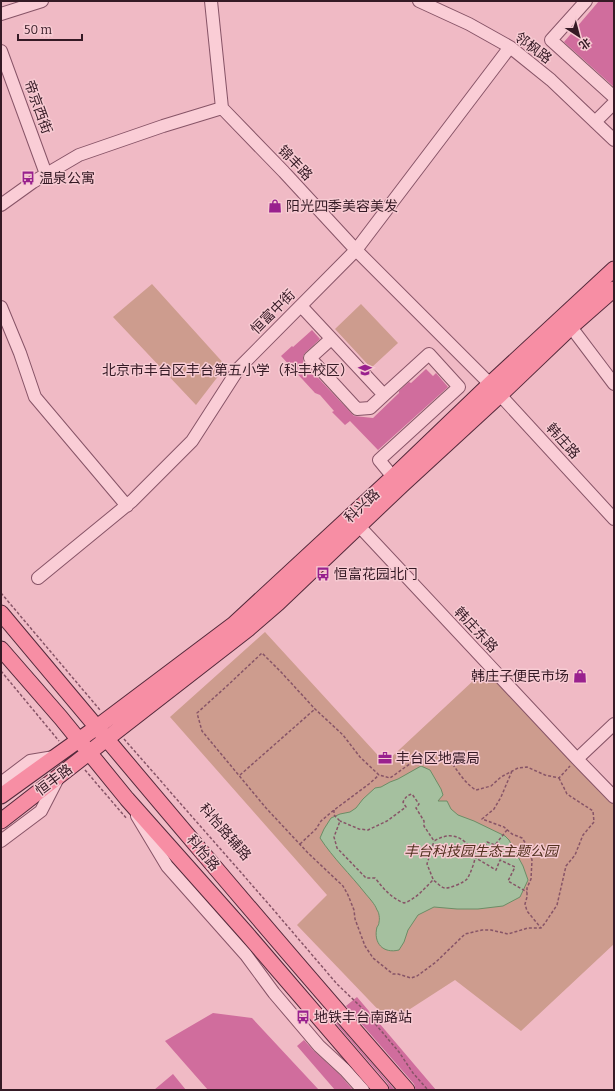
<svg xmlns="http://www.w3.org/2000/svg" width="615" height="1091" font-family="Bitter,'Noto Sans SC',serif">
  <rect width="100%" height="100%" fill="#f0bac5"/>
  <!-- green -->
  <path fill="#cd9c8e" d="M152 284 226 366 196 405 113 317Z
    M361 304 398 343 371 368 335 329Z
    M265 632 385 763 489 666 614 805V944L521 1031 455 980 390 1022 297 925 327 895 170 717Z"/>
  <!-- water -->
  <path fill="#a5c09f" stroke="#6c8d66" d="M421 766 430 770 441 789 443 795 438 801H447L451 809 458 815 474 821 505 836 509 840 523 866 528 880 520 897 503 906 478 909H457L434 907 418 915 408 930 404 942 399 950C383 954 373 943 377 927 378 926 379 924 379 922 380 919 379 912 377 910 375 904 369 898 365 893 350 874 333 858 320 838L324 829 331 818 340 814 350 812 356 808 363 799 375 788 381 787 390 782 398 779Z"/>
  <!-- building -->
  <path fill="#d06d9d" d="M599 1H614V87L564 42Z
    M312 330 320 339 305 353 303 356V360L304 363 354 416 373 418 399 393V391L409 382 411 383 426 369 433 376 436 373 448 387 378 450 350 421 345 425 332 412 334 411 320 395 315 393 281 356 292 346 293 347Z
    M357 997 436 1090H416L414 1084 346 1006Z
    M213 1013 252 1018 319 1090H208L165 1041Z
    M332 1017 349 1037 395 1090H390L388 1084 331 1018Z
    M304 1040 314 1051 340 1075 353 1090H335L297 1046Z
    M173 1074 186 1090H154Z"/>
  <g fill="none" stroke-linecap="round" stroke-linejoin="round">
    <!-- minor casing -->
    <g stroke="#875467" stroke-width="14">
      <path id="minor" d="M211 1 222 108 284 172 356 250 490 384 614 519
        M419 1 469 24 510 47 551 80 614 140
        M586 1 551 40 614 97
        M1 14 42 1
        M1 51 46 174
        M595 122 614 103
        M1 205 33 182 79 155 163 126 222 108
        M301 306 384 395 429 354 459 387 379 460 393 477
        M1 307 20 353 35 397 127 506
        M571 327 614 384
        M331 339 310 358 357 409 370 408 384 395
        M352 520 359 526 577 759 614 797
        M38 578 132 501 192 441 239 368 356 250 510 47
        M577 759 614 724
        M1 783 30 761 54 757
        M137 816 167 866 246 955 274 993 319 1046 345 1070 363 1090
        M1 841 41 811 58 778"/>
    </g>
    <!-- major casing -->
    <g stroke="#54293b" stroke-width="17">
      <path id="major" d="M1 613C135 773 269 933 407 1090
        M1 649 61 718 127 799 247 934 381 1090
        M1 796 55 757 97 727 234 624 394 476 490 384 614 269
        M1 821 248 629 278 603 402 485 500 395 571 327 614 289"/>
    </g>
    <!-- path -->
    <path stroke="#875467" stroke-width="1.5" stroke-dasharray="3 2" stroke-linecap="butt" d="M1 593 100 710
      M1 671 59 741
      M124 739 266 901 337 984 361 1007 399 1052 413 1073 428 1090
      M85 770 127 819
      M512 771 501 797 494 809 482 819 504 827 512 834 522 838 528 847 532 860 531 879 527 888V897L525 904 527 911 541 928
      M240 775 315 709
      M559 778 567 794 593 811 594 822 583 835 575 855 566 866 557 905 545 923 541 928H528L508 934 491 930H482L465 934 436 962 417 976 411 978 398 974H393L373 958 365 946 355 919 354 910 348 895 343 886 308 853 266 808 202 731 197 713 228 685 262 653 281 672 315 709 343 735 360 757 379 775 390 778C401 771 414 759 426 755 431 753 437 753 442 752 455 764 461 781 476 790L491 786 501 777 518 768 527 767 545 775 559 778 570 766
      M334 810V815L340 821 334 837 337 848 366 878H375C384 889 391 898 404 903 416 899 424 889 433 880 437 882 441 888 445 888 449 889 465 882 467 879 470 875 477 857 475 853 474 851 471 848 469 846 459 834 447 833 434 841L424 826V821L416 808 419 804 412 794C407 795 405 798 403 802L406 807 387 821 368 830 359 829 340 821
      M507 830 495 845 487 842 480 855 476 858 496 870 500 860 515 867 508 881 527 892
      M300 844 316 829 321 821 334 810 369 784 379 775
      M433 879 427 864 434 841"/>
    <!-- minor -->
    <use href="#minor" stroke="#facdd6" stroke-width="12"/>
    <!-- major -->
    <use href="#major" stroke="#f78ea4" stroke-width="15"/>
  </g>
  <!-- icons -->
  <defs>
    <g id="bus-bare" transform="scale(1.08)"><path d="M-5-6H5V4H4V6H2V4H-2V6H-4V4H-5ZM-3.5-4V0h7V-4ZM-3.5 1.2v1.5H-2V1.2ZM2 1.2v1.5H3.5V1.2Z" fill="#99218e" stroke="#f7cad2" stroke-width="2.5" paint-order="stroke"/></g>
    <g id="shop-bare" transform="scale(1.08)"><path d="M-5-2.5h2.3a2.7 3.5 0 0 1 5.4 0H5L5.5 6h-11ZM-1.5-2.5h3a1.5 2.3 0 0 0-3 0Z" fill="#99218e" stroke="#f7cad2" stroke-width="2.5" paint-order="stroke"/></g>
    <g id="school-bare" transform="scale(1.08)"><path d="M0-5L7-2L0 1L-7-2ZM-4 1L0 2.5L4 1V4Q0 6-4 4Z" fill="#99218e" stroke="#f7cad2" stroke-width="2.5" paint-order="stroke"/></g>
    <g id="office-bare" transform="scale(1.08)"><path d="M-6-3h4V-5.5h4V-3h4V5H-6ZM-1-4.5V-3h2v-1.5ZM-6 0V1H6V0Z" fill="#99218e" stroke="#f7cad2" stroke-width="2.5" paint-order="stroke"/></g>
  </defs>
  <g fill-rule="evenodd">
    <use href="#bus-bare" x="28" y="178"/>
    <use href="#shop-bare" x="275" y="206"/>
    <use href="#school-bare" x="365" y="370"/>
    <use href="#bus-bare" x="323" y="574"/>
    <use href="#shop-bare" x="580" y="676"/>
    <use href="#office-bare" x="385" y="758"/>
    <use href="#bus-bare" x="303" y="1017"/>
  </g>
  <g text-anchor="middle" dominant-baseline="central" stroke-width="3" stroke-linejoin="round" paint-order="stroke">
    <!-- street labels -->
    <g font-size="14" fill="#351a25" stroke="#f7cad2">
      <text transform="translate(533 48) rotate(37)">邻枫路</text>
      <text transform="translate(38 107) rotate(70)">帝京西街</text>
      <text transform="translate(295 163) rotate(46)">锦丰路</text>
      <text transform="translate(273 312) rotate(-45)">恒富中街</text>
      <text transform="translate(563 441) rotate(48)">韩庄路</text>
      <text transform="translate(362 506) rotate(-43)">科兴路</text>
      <text transform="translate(476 630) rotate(47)">韩庄东路</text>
      <text transform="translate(54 780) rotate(-37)">恒丰路</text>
      <text transform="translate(225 832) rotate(49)">科怡路辅路</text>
      <text transform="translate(203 853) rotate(50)">科怡路</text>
    </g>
    <!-- poi labels -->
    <g font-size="14" fill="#351a25" stroke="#f7cad2" text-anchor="start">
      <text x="39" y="178">温泉公寓</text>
      <text x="286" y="206">阳光四季美容美发</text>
      <text x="354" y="370" text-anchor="end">北京市丰台区丰台第五小学（科丰校区）</text>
      <text x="334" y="574">恒富花园北门</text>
      <text x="569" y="676" text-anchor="end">韩庄子便民市场</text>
      <text x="396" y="758">丰台区地震局</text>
      <text x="314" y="1017">地铁丰台南路站</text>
    </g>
    <!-- park labels -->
    <g font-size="14" font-style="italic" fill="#52311f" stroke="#f7cad2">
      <text x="481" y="851">丰台科技园生态主题公园</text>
    </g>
  </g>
  <!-- border -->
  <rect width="615" height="1091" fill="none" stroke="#351a25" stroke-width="4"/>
  <!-- north arrow -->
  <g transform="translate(579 36) rotate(144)" stroke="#f7cad2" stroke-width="3" paint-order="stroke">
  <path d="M0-3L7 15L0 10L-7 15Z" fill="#351a25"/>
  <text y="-6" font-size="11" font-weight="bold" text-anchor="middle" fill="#351a25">北</text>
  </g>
  <!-- scale -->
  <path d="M18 34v6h64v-6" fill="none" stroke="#351a25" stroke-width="2"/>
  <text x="24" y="34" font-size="12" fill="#351a25" stroke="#f7cad2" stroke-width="3" paint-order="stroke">50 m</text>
</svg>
